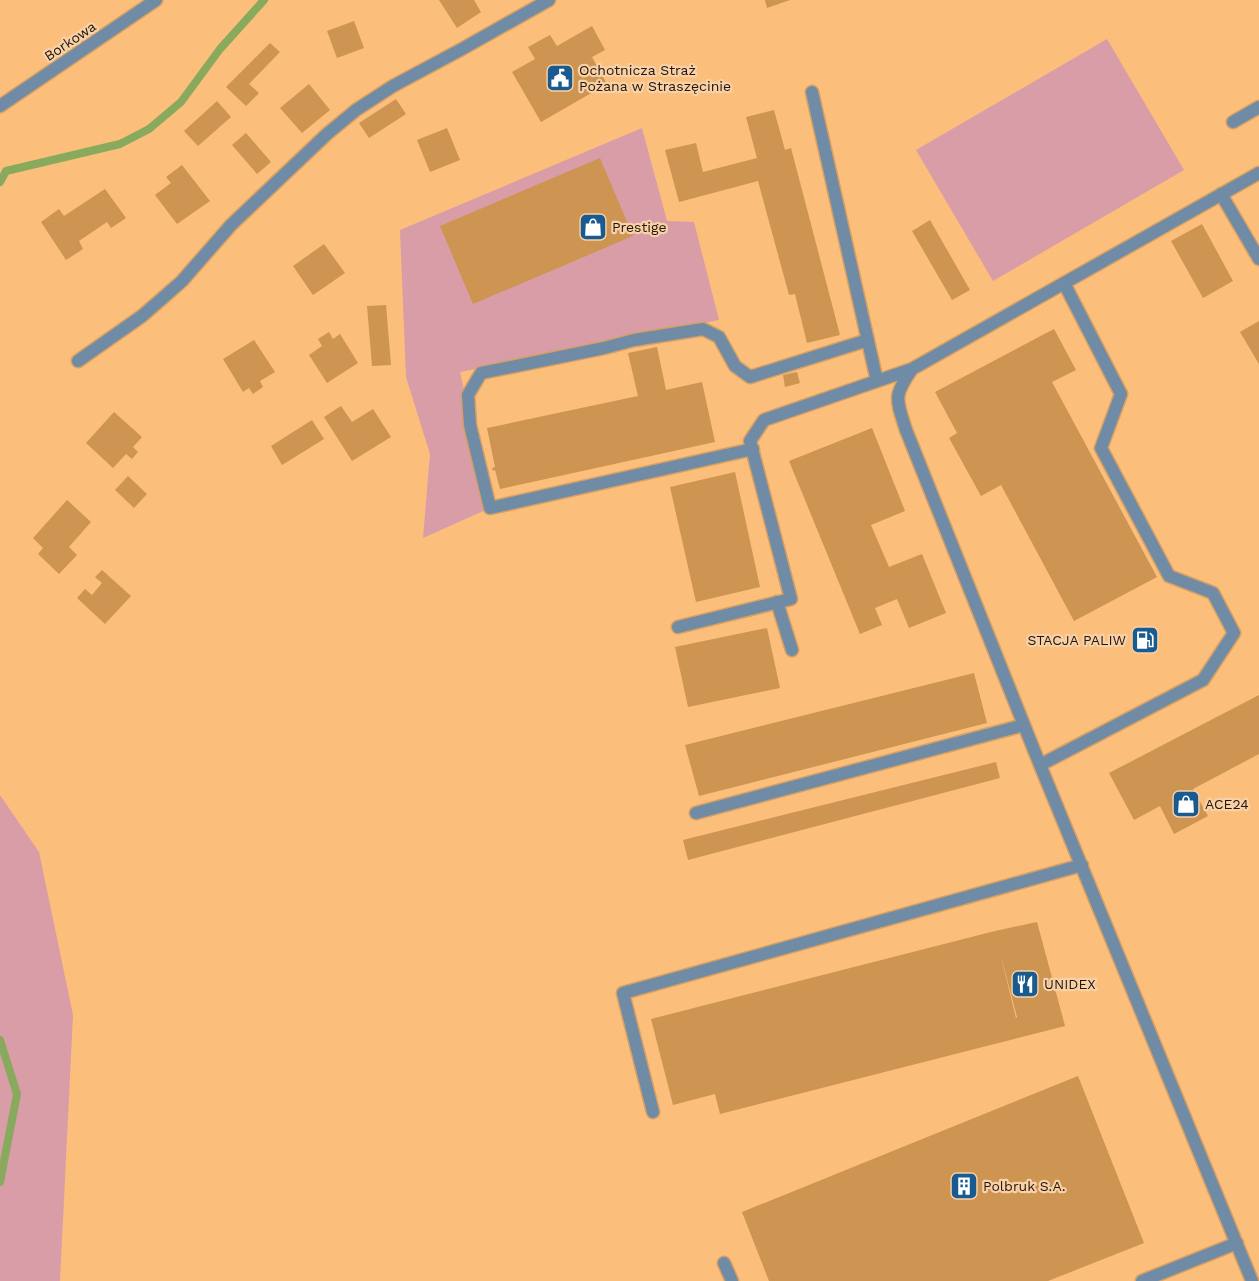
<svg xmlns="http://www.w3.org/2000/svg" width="1259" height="1281" font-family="'Work Sans',sans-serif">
  <rect width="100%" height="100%" fill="#fbbe7b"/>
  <!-- green -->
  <path fill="#d89da7" d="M1107 39 1184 170 993 281 916 150Z
    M642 128 667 221 694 222 719 320 460 372 490 508 423 538 430 454 406 377 400 230Z
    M0 795 39 852 73 1015 60 1281H0Z"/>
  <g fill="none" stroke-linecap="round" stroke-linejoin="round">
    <!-- stream -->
    <path stroke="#89aa5d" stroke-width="8" d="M0 182 6 171 120 144 149 129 181 102 220 49 264 0
      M0 1040 17 1094 0 1182"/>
  </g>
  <!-- building -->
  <path fill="#ce9451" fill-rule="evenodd" d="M439 0H474L481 12 457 28Z
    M765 0H790L767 8Z
    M354 21 364 48 337 58 327 31Z
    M592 26 605 50 592 57 607 84 541 122 512 72 535 59 528 47 550 35 557 46Z
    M270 43 280 52 249 84 259 93 246 106 226 87Z
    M309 84 330 110 302 133 280 108Z
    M396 99 406 114 369 138 359 123Z
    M217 101 231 117 198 146 184 131Z
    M774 110 785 150 791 148 840 335 807 343 795 294 789 295 758 181 679 202 665 150 696 143 703 172 757 158 746 117Z
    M447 128 460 160 430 172 417 140Z
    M246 133 271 162 257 174 232 145Z
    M600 158 633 236 473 304 440 226Z
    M182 165 210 201 177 224 155 195 171 183 166 177Z
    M105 189 126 218 111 228 107 222 79 241 83 249 66 260 41 222 59 209 64 216Z
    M930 220 970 290 952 300 912 231Z
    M1202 224 1233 281 1203 298 1171 241Z
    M324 244 345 273 313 295 293 266Z
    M386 305 391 365 372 366 367 306Z
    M1259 321V364L1240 332Z
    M1054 329 1076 370 1052 382 1157 577 1074 621 1001 485 981 496 949 438 957 433 935 392Z
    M329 332 333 339 340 334 358 363 327 383 309 355 322 346 318 339Z
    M254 340 275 372 260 381 263 387 253 394 249 388 243 392 223 359Z
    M657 347 666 390 702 382 715 442 500 489 495 470 493 471 492 468 495 467 487 428 638 396 628 353Z
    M797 372 800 383 785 387 783 375Z
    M341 406 352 422 373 409 391 437 352 461 324 417Z
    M114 412 142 437 133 447 138 452 132 459 126 454 113 468 86 443Z
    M312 420 324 439 282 465 271 446Z
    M872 428 905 511 871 525 889 567 922 554 946 613 909 628 897 599 875 608 882 625 860 634 789 461Z
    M735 472 760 587 696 602 670 487Z
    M128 476 147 494 134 508 115 490Z
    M67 500 91 522 69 547 77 555 59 574 38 554 43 548 33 538Z
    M102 570 131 596 105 624 77 598 85 589 92 595 102 583 95 577Z
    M767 628 780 688 688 707 675 647Z
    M974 673 987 723 699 796 685 745Z
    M1259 695V754L1193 789 1208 816 1174 834 1160 806 1134 820 1109 773Z
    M996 762 1000 778 688 860 683 840Z
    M1037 922 1065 1026 720 1114 715 1094 673 1105 651 1019 995 931ZM1002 960 1017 1017 1016 1018 1002 961Z
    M1078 1076 1144 1243 1048 1281H769L742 1212Z"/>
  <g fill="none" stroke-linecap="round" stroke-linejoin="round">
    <!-- minor casing -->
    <g stroke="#d5a065" stroke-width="15">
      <path id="minor" d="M812 92 877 381
        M0 106 156 0
        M1233 122 1259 107
        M1221 194 1259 259
        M78 361 142 316 165 296 182 281 231 225 327 134 356 110 393 86 462 49 549 0
        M753 449 490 508 470 425 468 395 481 373 604 348 634 340 703 329 719 337 735 366 750 377 868 340
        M777 602 792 650
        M678 627 791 599 750 441 764 420 912 369
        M1040 765 1203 680 1234 633 1213 593 1169 576 1101 448 1121 394 1064 283
        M696 813 1024 725
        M653 1112 623 993 1082 865
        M724 1263 732 1281
        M1142 1281 1237 1243
        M1252 1281 1040 765 906 430C896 399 893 396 912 369L1259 173"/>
    </g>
    <!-- minor -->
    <use href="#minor" stroke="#708ba5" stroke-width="12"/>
  </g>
  <!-- icons -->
  <defs>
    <g id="civic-square" transform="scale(1.4375)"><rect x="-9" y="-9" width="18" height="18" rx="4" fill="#195a8f" stroke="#f6d1aa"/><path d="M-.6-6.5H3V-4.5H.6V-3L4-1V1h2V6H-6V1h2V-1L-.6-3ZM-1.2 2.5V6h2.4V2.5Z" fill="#fff"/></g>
    <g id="shop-square" transform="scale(1.4375)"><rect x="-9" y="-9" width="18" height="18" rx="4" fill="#195a8f" stroke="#f6d1aa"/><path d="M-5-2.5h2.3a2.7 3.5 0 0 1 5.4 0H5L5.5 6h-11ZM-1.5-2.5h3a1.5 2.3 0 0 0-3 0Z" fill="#fff"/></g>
    <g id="fuel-square" transform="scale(1.4375)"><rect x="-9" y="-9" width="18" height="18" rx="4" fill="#195a8f" stroke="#f6d1aa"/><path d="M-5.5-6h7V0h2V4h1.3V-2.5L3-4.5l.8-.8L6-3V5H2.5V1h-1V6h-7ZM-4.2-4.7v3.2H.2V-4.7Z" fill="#fff"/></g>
    <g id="restaurant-square" transform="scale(1.4375)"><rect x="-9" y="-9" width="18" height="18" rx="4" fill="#195a8f" stroke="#f6d1aa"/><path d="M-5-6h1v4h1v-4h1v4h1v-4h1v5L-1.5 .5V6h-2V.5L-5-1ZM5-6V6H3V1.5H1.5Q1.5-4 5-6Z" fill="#fff"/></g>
    <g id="building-square" transform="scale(1.4375)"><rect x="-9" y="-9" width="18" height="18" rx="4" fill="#195a8f" stroke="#f6d1aa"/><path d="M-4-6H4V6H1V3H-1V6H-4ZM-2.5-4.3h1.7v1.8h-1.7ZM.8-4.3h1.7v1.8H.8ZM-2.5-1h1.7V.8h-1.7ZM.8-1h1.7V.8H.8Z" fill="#fff"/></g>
  </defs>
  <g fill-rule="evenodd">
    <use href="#civic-square" x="560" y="78"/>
    <use href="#shop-square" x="593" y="227"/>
    <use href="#fuel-square" x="1145" y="640"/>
    <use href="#shop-square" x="1186" y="804"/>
    <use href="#restaurant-square" x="1025" y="984"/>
    <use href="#building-square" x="964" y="1186"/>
  </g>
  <g text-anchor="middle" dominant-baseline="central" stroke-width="4.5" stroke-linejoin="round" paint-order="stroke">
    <!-- street labels -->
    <g font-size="14" fill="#271502" stroke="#f6d1aa">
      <text transform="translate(70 41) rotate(-34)">Borkowa</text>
    </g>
    <!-- poi labels -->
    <g font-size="14" fill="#271502" stroke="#f6d1aa" text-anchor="start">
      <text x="579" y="70">Ochotnicza Straż<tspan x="579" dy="16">Pożana w Straszęcinie</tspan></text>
      <text x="612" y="227">Prestige</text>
      <text x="1126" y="640" text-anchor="end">STACJA PALIW</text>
      <text x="1205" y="804">ACE24</text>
      <text x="1044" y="984">UNIDEX</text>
      <text x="983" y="1186">Polbruk S.A.</text>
    </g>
  </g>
</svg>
